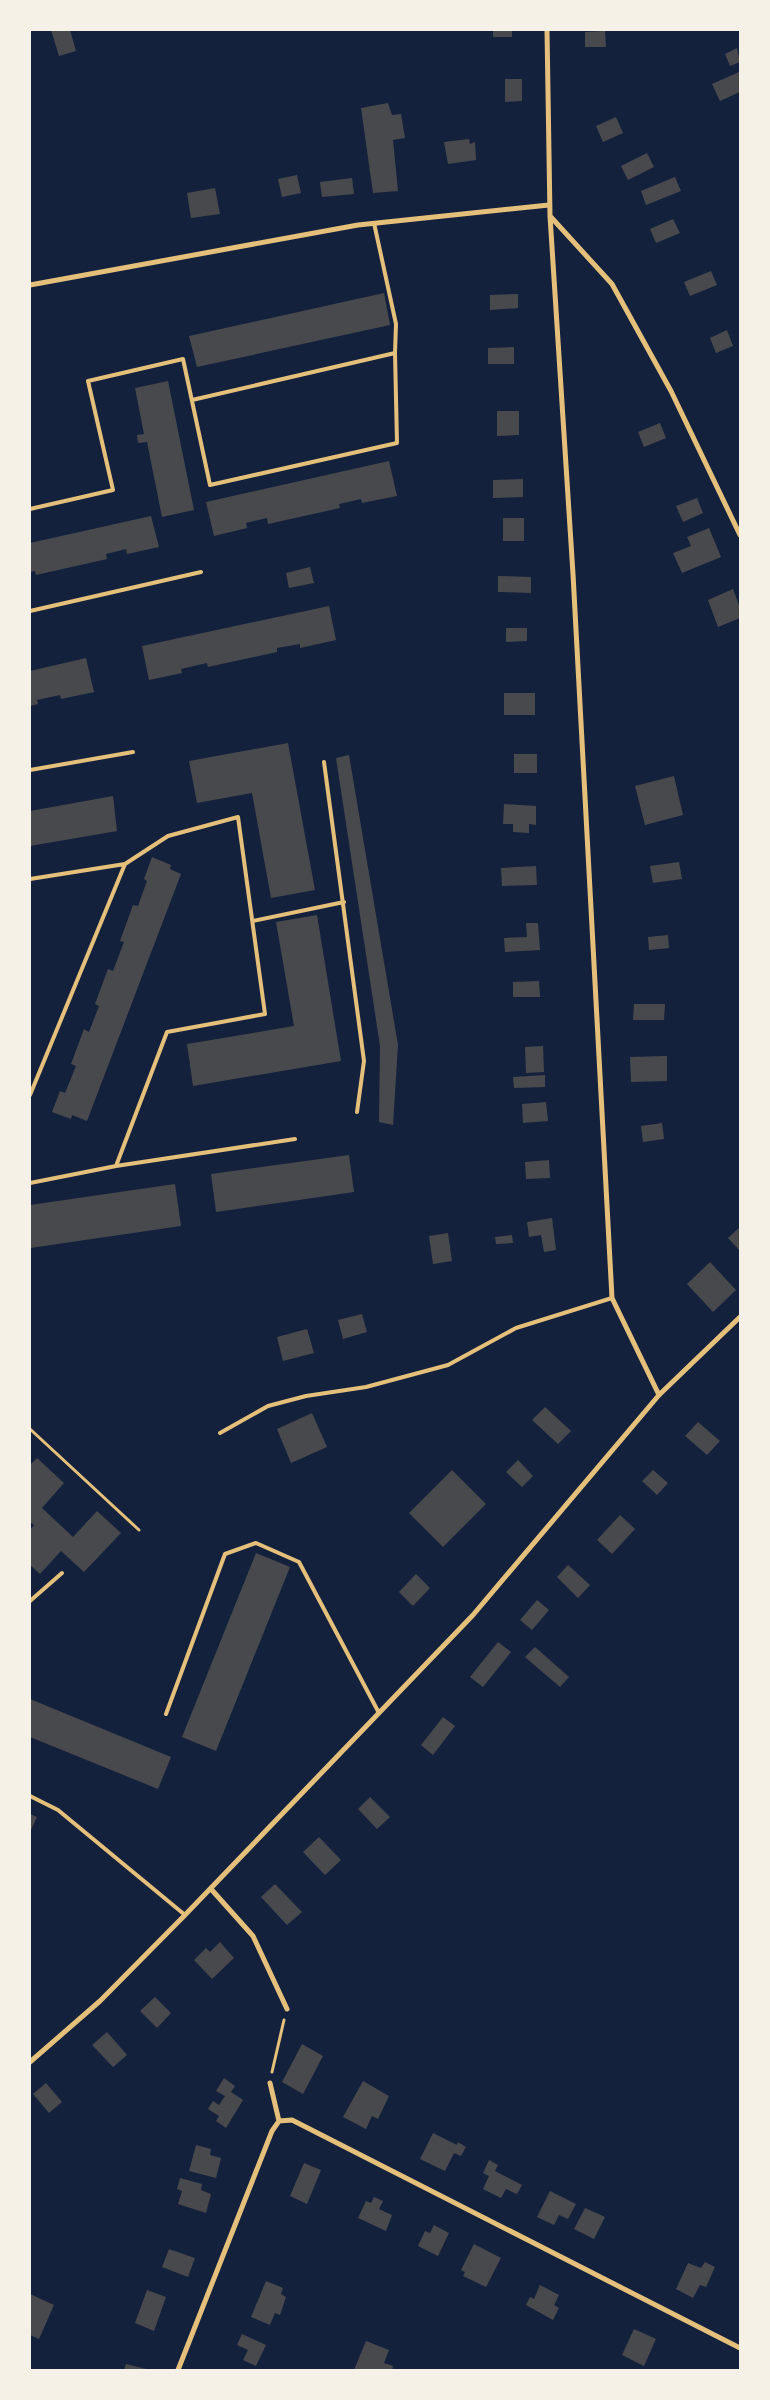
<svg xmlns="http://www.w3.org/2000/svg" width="770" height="2400" font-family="'Work Sans',sans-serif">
  <rect width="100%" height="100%" fill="#14213d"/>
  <!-- building -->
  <path fill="#48494c" d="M51 30H70L76 51 59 56Z
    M493 30H512V37H493Z
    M605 31 606 47H585V32Z
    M737 48 740 62 730 66 725 54Z
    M739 72 740 92 720 101 712 84Z
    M505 79H522V101L505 102Z
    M388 103 392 115 401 114 405 138 393 140 398 191 373 193 361 108Z
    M616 117 623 133 603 142 596 126Z
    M469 139 470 144 475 142 476 160 448 164 444 142Z
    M647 153 654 167 628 180 621 166Z
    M297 175 301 193 282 197 278 179Z
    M675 177 681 191 646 205 641 191Z
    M352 178 354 194 322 197 320 182Z
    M215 188 220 214 191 218 187 193Z
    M673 219 680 233 656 243 650 229Z
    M711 271 717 285 690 296 684 282Z
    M384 293 390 325 197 367 189 336Z
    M518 294V308L490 310V295Z
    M727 330 733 346 716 353 710 338Z
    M514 347V364H488V348Z
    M168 381 194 510 162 517 147 442 138 443 137 435 144 434 135 388Z
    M497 411H519V435L497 436Z
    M660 423 666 438 644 447 638 432Z
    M389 461 397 496 362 503 361 499 339 504 340 508 268 524 267 518 246 523 247 528 214 536 206 502Z
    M523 479V497L493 498V480Z
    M697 498 703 513 683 522 676 506Z
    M151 516 159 547 127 554 126 549 106 554 107 559 36 575 35 571 30 572V543Z
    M503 518H524V541H503Z
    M709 528 721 557 682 573 673 553 691 546 687 537Z
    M310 567 314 583 289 588 286 573Z
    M498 576 531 577V593L498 592Z
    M733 589 740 608V618L718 627 708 600Z
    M329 606 336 640 300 648V644L277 648V652L208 667 207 663 181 669 182 673 149 680 142 646Z
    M506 628H527V641L506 642Z
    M86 658 94 692 61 699 60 695 37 700 38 704 30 706V671Z
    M504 693H535V715H504Z
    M288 743 315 890 271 898 252 793 197 803 189 761Z
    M514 754H537V773H514Z
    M349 755 398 1045 393 1125 379 1122 380 1046 336 758Z
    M674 776 683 815 645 825 635 786Z
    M113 796 117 831 30 846V811Z
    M504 804 536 806V825L529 824V833L513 832V824H503Z
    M152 857 171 865 170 869 181 874 87 1121 72 1115 71 1119 52 1112 60 1091 65 1093 76 1066 71 1064 84 1029 89 1032 99 1006 95 1004 108 969 113 971 124 942 120 941 133 905 138 906 147 881 144 879Z
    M679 862 682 879 653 883 650 866Z
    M536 866 537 885 502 886 501 868Z
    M317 915 341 1061 193 1086 187 1044 294 1026 276 922Z
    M526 923H538L540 950 505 952 504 938 527 937Z
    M668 935 669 948 649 950 648 937Z
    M539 981 540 997H513V982Z
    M634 1004H665L664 1020H633Z
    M543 1046 544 1072 526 1073 525 1047Z
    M667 1056V1081L631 1082 630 1057Z
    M545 1075V1087L514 1088 513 1077Z
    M546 1102 548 1121 523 1123 522 1104Z
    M662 1123 664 1139 643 1142 641 1126Z
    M349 1155 354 1192 216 1212 211 1174Z
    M549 1160 550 1178 526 1179 525 1162Z
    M175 1184 181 1226 30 1248V1205Z
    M552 1218 556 1250 544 1252 541 1235 529 1237 527 1222Z
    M740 1227V1251L728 1238Z
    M448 1233 452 1261 433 1264 429 1236Z
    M512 1235 513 1243 496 1244 495 1237Z
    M710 1262 736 1290 713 1312 687 1284Z
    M362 1314 367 1332 343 1339 338 1320Z
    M307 1329 314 1353 283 1361 277 1337Z
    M545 1407 571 1431 558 1444 532 1420Z
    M312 1413 327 1447 291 1463 277 1429Z
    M698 1422 720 1441 707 1455 685 1436Z
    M37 1458 64 1483 42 1508 73 1537 97 1511 121 1533 84 1572 61 1551 40 1574 30 1565V1530L34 1525 30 1522V1465Z
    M518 1460 533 1476 522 1487 506 1472Z
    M452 1470 486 1504 443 1547 409 1513Z
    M653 1470 668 1483 657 1495 642 1481Z
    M620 1515 635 1529 612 1554 597 1540Z
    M256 1553 290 1567 216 1751 182 1737Z
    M568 1565 590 1585 578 1598 557 1577Z
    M416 1574 430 1588 413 1606 399 1592Z
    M537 1600 549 1610 532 1630 520 1620Z
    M498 1642 511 1652 483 1687 470 1677Z
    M535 1647 569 1677 560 1687 525 1657Z
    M30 1699 171 1757 158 1789 30 1737Z
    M443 1717 455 1726 433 1755 421 1745Z
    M370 1797 390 1817 377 1829 358 1809Z
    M30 1814 37 1817 30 1832Z
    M319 1837 341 1860 325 1875 303 1852Z
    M275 1884 302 1912 287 1925 261 1897Z
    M220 1942 234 1958 212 1979 194 1960 206 1948 210 1952Z
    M155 1997 171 2013 157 2028 140 2011Z
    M107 2032 127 2055 113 2067 92 2045Z
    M302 2044 323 2056 303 2094 282 2082Z
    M224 2078 235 2086 231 2092 243 2100 226 2128 216 2121 219 2116 208 2109 213 2101 219 2105 225 2096 216 2091Z
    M363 2081 389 2096 378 2119 372 2116 366 2129 343 2117Z
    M46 2083 62 2102 49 2113 33 2094Z
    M433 2133 457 2145 458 2142 466 2147 461 2156 454 2153 445 2171 420 2159Z
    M196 2145 211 2149 210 2155 221 2158 216 2178 189 2171Z
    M489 2160 498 2165 495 2171 522 2185 517 2194 506 2189 501 2198 483 2189 489 2176 483 2173Z
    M304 2163 321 2170 307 2204 290 2196Z
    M180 2178 202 2184 201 2190 211 2194 206 2213 178 2204 182 2191 177 2189Z
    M550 2191 576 2204 568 2219 559 2215 554 2225 537 2217Z
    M374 2197 383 2201 379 2209 392 2215 386 2231 358 2218 366 2201 371 2203Z
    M585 2208 605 2217 594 2239 574 2229Z
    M434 2225 449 2233 438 2256 418 2246 425 2231 430 2233Z
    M474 2244 501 2258 486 2287 463 2276 465 2272 461 2270Z
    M169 2249 195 2258 188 2277 162 2267Z
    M705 2262 715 2267 706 2287 700 2285 693 2298 676 2289 688 2263 701 2268Z
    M266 2281 283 2288 281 2294 286 2297 280 2315 275 2313 270 2325 251 2317Z
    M540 2285 559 2295 554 2305 559 2308 553 2320 526 2305 530 2297 534 2299Z
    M147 2290 166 2297 154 2331 135 2323Z
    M30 2294 54 2305 39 2339 30 2335Z
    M634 2329 656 2339 644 2366 622 2355Z
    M242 2334 266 2345 256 2366 243 2360 248 2350 237 2345Z
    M366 2341 389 2350 384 2363 393 2366 392 2370H354Z
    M126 2364 146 2369V2370H124Z"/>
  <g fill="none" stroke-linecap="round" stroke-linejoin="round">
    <!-- path -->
    <path stroke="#e5c07b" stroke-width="3" d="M30 1429 139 1530
      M272 2072 284 2020"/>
    <!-- service -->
    <path stroke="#e5c07b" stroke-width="4" d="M192 400 395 353 396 324 374 223
      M30 509 113 490 88 381 183 359 210 485 397 443 395 353
      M30 611 201 572
      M324 762 364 1061 357 1112
      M30 770 133 752
      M30 879 125 864 30 1095
      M253 921 344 902
      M116 1166 167 1032 265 1014 238 817 168 836 125 864
      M30 1183 116 1166 295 1139
      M220 1433 268 1406 306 1396 366 1387 448 1365 516 1328 612 1298
      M30 1601 62 1573
      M166 1714 225 1554 256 1543 299 1562 379 1713
      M30 1796 58 1810 185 1915"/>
    <!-- minor -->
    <path stroke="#e5c07b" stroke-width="5" d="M547 30 550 216 573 574 612 1298 659 1395
      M550 216 612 284 671 391 740 535
      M30 285 358 225 549 205
      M211 1889 253 1936 287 2009
      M30 2062 100 2001 185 1915 473 1615 659 1395 740 1317
      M279 2121 292 2120 740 2348
      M178 2370 272 2131 279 2121 270 2083"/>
  </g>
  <!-- border -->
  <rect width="770" height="2400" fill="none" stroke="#f6f1e7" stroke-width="62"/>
</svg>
